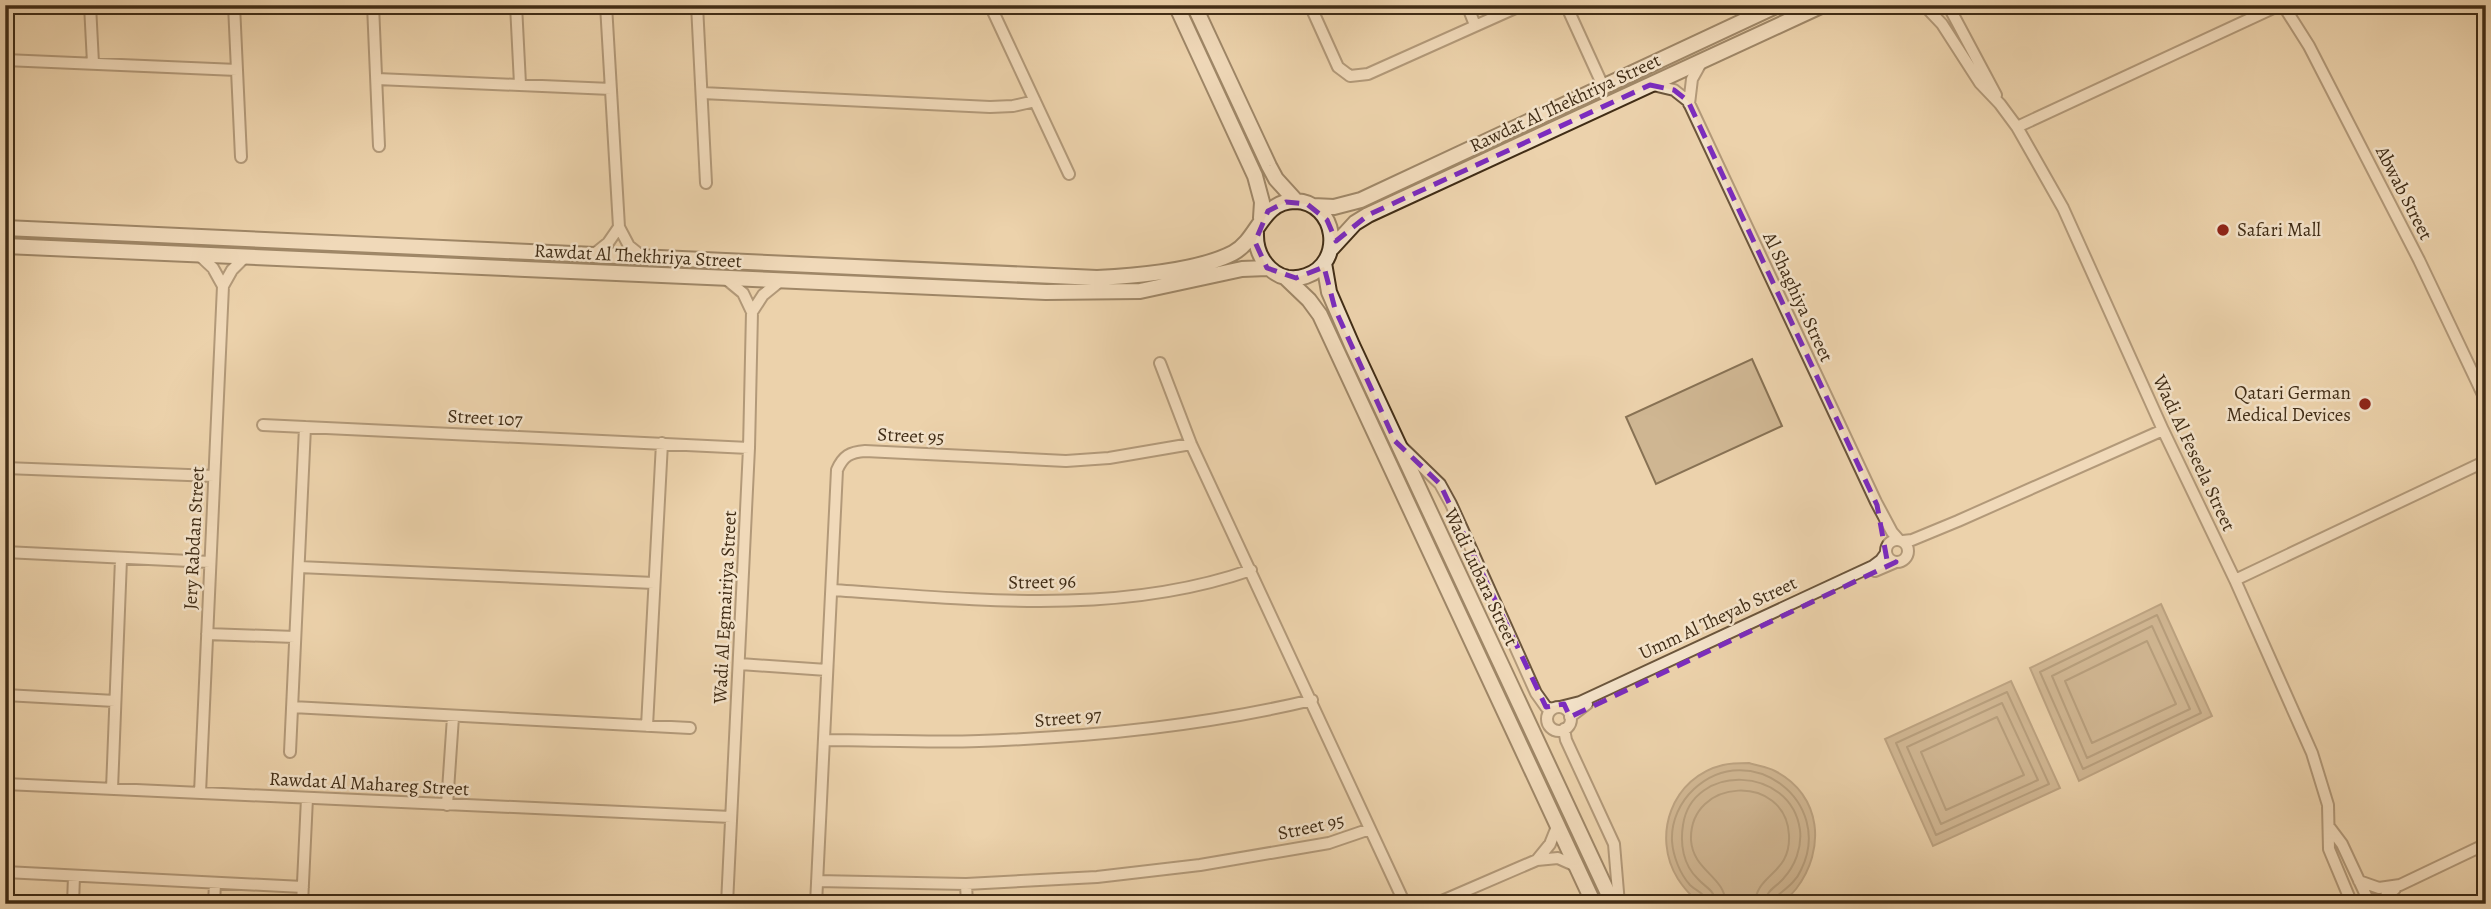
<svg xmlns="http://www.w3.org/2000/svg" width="2491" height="909" font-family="Alegreya,serif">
  <rect width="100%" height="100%" fill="#ecd2ac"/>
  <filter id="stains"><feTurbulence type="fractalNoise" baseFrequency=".00286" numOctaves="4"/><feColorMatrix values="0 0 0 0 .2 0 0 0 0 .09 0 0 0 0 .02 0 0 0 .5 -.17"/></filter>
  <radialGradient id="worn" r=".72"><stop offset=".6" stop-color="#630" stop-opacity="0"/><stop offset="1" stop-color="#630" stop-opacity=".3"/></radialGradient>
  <!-- green -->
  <path fill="#cfb692" stroke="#887254" stroke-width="2" d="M1752 359 1782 426 1656 484 1626 417Z"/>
  <!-- water -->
  <path fill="#b29a79" stroke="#856e51" stroke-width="2" d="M2161 604 2212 716 2079 781 2030 668Z
    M2011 681 2060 788 1933 846 1885 739Z
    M1749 763C1758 766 1767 767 1775 771 1822 795 1826 850 1796 889 1783 906 1767 904 1748 904 1735 904 1717 907 1705 904 1694 901 1684 888 1678 879 1651 836 1672 777 1723 765 1731 763 1741 763 1749 763Z"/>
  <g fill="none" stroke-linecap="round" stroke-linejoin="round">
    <!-- shore -->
    <path stroke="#7a6448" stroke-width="2" d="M2157 615 2201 713 2083 769 2040 672Z
      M2152 626 2190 709 2087 758 2052 676Z
      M2147 641 2176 704 2092 743 2065 681Z
      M2007 692 2049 784 1936 835 1896 743Z
      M2002 703 2038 780 1941 824 1907 747Z
      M1997 717 2024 775 1946 810 1921 752Z
      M1707 904C1706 893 1697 892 1690 885 1680 874 1673 856 1672 841 1671 821 1680 802 1694 789 1750 737 1835 802 1801 870 1796 882 1785 889 1776 897L1774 904
      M1716 904C1715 890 1706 888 1698 879 1683 865 1680 844 1683 825 1692 763 1791 765 1800 830 1802 848 1795 866 1783 879 1775 888 1766 890 1765 904
      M1726 904C1725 876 1693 871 1691 840 1689 777 1786 773 1789 835 1791 875 1756 873 1755 904"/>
    <!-- street casing -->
    <g stroke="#6c563c" stroke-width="14">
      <path id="street" d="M90 5 93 63
        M234 5 241 157
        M373 5 379 146
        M516 5 520 84
        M606 5 619 227 629 246 644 258
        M697 5 706 183
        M990 5 1069 174
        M1310 5 1338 67 1350 76 1368 74 1522 5
        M1467 5 1475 25
        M1566 5 1603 86
        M1924 5 1942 24 1980 83 2000 104 2017 127 2063 208 2163 430 2235 580 2312 753 2328 805 2329 849 2352 904
        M1948 5 1996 95
        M2283 5 2309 46 2419 260 2486 401
        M5 60 237 70
        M377 79 611 89
        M1653 85 1674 90 1688 101 1876 502 1892 532 1899 540
        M702 93 990 107 1013 106 1035 101
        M1689 104 1692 79 1702 61
        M2017 127 2280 5
        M198 254 213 268 223 286
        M593 255 608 243 619 227
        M726 279 743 293 752 312 749 448 727 904
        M752 312 763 295 779 282
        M1160 363 1191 444 1405 904
        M263 425 749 448
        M1403 448 1440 484 1451 504 1536 693 1546 707 1552 709
        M5 468 214 476
        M1886 551a11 11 0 1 1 22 0a11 11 0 1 1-22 0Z
        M1903 541 1912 540 1958 521 2163 430
        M5 552 210 562
        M299 567 654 583
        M1875 571 1896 562
        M2235 580 2486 461
        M832 590C970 599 1117 617 1251 570
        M207 634 295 637
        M740 664 827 670
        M5 695 115 701
        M292 707 690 728
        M1560 707 1580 702 1873 566 1881 560 1886 553
        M1547 719a12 12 0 1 1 24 0a12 12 0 1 1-24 0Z
        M1570 717 1587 704
        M647 726 662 443
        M1564 729 1566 740 1614 844 1619 904
        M824 740C876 740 928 743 979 741 1091 737 1203 726 1312 700
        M290 752 305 427
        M5 784 731 817
        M112 789 121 559
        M200 793 223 286 232 270 245 257
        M447 805 453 717
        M2330 828 2342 844 2370 904
        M1537 860 1550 844 1558 824
        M5 872 303 887
        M817 881 966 884 1097 877 1200 865 1329 843 1370 829
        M2359 881 2379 888 2400 885 2486 844
        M966 884 967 904
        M73 904 74 876
        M214 904 215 883
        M302 904 307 798
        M816 904 837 470C843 456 850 452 865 451L1066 461 1109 458 1191 444
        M1435 904 1537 860 1558 858 1576 866
        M2382 904 2387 894 2395 889"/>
    </g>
    <!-- secondary casing -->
    <g stroke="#412d16" stroke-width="18">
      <path id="secondary" d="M1176 5 1255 176 1262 202 1261 218
        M1194 5 1269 166 1276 179 1296 201
        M1313 206 1334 207 1361 200 1778 5
        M5 228 1097 278C1136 276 1198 271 1233 253 1259 239 1261 201 1295 201 1337 202 1345 263 1306 276 1277 286 1255 260 1256 233
        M5 246 1046 292 1140 291 1242 269 1267 268
        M1332 248 1355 223 1368 215 1823 5
        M1324 263 1329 292 1352 345 1613 904
        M1285 277 1309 300 1320 315 1594 904"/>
    </g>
    <!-- street -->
    <use href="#street" stroke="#f3e2c9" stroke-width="10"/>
    <!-- secondary -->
    <use href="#secondary" stroke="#f3e2c9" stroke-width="14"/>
  </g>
  <!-- marked area -->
  <path d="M0 0H2491V909H0ZM1650 85 1674 90 1688 101 1877 505 1887 560 1896 562 1570 717 1564 704 1546 707 1440 484 1395 441 1335 309 1324 267 1296 278 1267 268 1255 242 1268 211 1286 202 1307 204 1327 220 1336 241 1368 215Z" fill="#ecd2ac" fill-opacity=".55" fill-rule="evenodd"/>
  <path fill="none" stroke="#7b2cbf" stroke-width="5" stroke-dasharray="14 9" stroke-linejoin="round" d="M1650 85 1674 90 1688 101 1877 505 1887 560 1896 562 1570 717 1564 704 1546 707 1440 484 1395 441 1335 309 1324 267 1296 278 1267 268 1255 242 1268 211 1286 202 1307 204 1327 220 1336 241 1368 215Z"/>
  <!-- markers -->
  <g fill="#8f2418" stroke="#f3e2c9" stroke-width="2.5">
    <circle cx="2223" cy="230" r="7"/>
    <circle cx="2365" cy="404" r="7"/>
  </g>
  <g text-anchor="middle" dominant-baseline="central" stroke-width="5" stroke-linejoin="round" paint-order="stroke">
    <!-- street labels -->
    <g font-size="19" fill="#412d16" stroke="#f3e2c9">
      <text transform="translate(1565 103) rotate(-25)">Rawdat Al Thekhriya Street</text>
      <text transform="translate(2404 193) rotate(63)">Abwab Street</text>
      <text transform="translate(638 256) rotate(3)">Rawdat Al Thekhriya Street</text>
      <text transform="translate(1798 297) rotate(65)">Al Shaghiya Street</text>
      <text transform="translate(485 418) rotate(3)">Street 107</text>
      <text transform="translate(911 436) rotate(3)">Street 95</text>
      <text transform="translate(2194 453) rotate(65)">Wadi Al Feseela Street</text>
      <text transform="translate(194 538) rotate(-87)">Jery Rabdan Street</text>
      <text transform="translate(1481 577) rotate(65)">Wadi Lubara Street</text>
      <text transform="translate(1042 582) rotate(-1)">Street 96</text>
      <text transform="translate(725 607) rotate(-87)">Wadi Al Egmairiya Street</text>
      <text transform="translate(1718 618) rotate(-25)">Umm Al Theyab Street</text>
      <text transform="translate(1068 718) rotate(-5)">Street 97</text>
      <text transform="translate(369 784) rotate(3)">Rawdat Al Mahareg Street</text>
      <text transform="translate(1311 827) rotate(-12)">Street 95</text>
    </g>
    <!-- poi labels -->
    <g font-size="19" fill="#412d16" stroke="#f3e2c9" text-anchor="start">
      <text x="2237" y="230">Safari Mall</text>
      <text x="2351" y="393" text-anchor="end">Qatari German<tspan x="2351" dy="22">Medical Devices</tspan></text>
    </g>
  </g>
  <!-- margin -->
  <rect width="2491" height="909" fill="none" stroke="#ecd2ac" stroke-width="28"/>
  <rect x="7" y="7" width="2477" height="895" fill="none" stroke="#412d16" stroke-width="3.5"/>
  <rect x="14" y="14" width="2463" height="881" fill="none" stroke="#412d16" stroke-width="2"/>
  <rect width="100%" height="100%" filter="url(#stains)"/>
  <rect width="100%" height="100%" fill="url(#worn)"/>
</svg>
